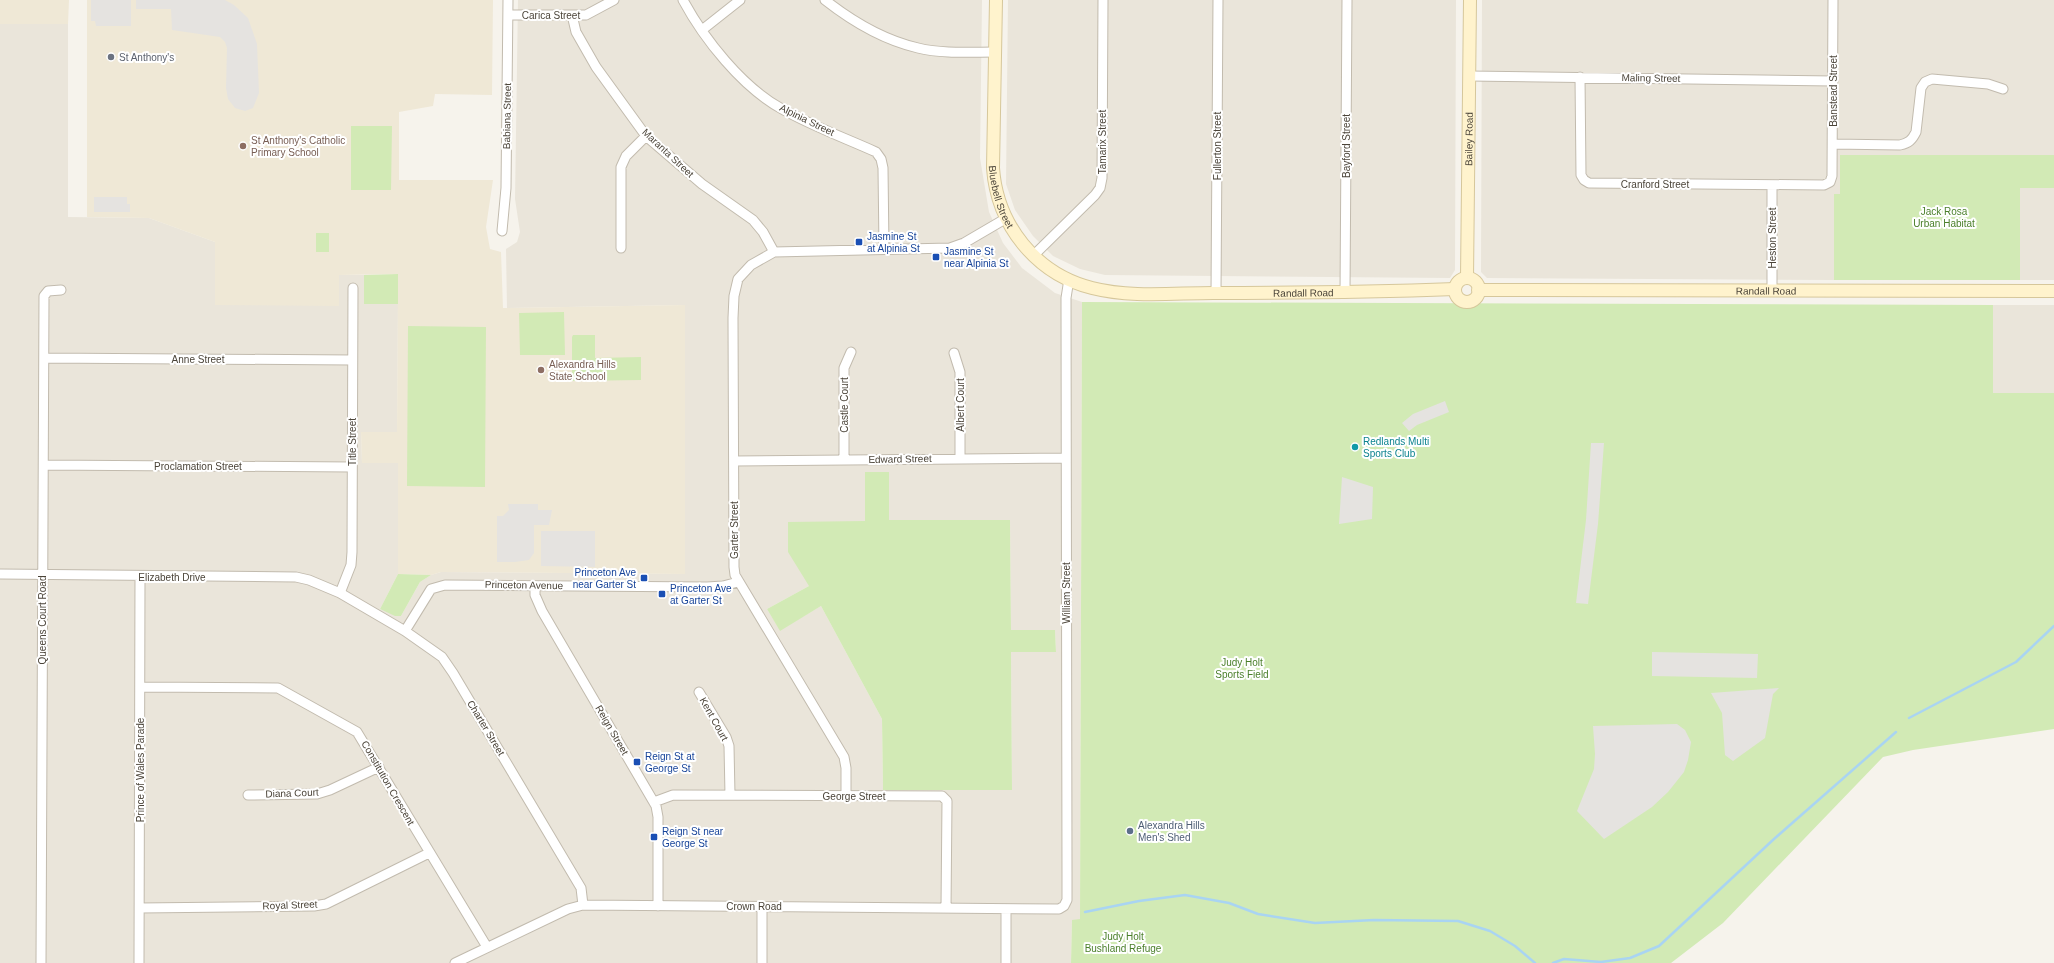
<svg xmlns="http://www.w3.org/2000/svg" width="2054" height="963" font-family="Helvetica,sans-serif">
  <rect width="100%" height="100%" fill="#f6f3ec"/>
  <!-- residential -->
  <path fill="#eae5da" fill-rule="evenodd" d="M518 0H982L980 158 989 212 1003 243 1022 268 1055 293 1082 302 1080 920H1072L1071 963H0V24H68V217L149 218 215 242V305H339V275H364V304H398L397 432H361L362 462 398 463V574L380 609 401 616 420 582 431 575 441 572 685 574V305L507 308 506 249 517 242 520 232 515 199ZM865 472H889V520H1010L1011 630H1055L1056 651 1011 652 1012 789 883 790 882 719 821 606 780 630 767 609 809 586 866 521Z
    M1008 0H1456L1455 270 1450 278 1105 275 1080 269 1053 256 1033 236 1015 210 1006 184Z
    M1482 0H2054V155H1840V194L1834 195V280L1487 278 1481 272Z
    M2020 188H2054V280H2020Z
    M1993 305H2054V393L1993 394Z"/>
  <!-- education -->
  <path fill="#efe8d6" d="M0 0H69L68 24H0Z
    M87 0H493L492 95 435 94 433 106 399 112V180H493L486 227 490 249 501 252 503 308 685 305V574L441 572 431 575 398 574V463H362L361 432H397L398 274 339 275V306L215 305V242L149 218 87 217Z"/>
  <!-- green -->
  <path fill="#d2eab5" d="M351 126H392L391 190H351Z
    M1840 155H2054V188H2020V280H1834V194H1840Z
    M316 233H329V252H316Z
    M398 274V304H364V275Z
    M1082 302 1993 305V393H2054V729L1913 750 1883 757 1723 923 1671 963H1071L1072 920 1080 919Z
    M564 312 565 355H520L519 313Z
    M408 326 486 327 485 487 407 486Z
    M573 335H595V358L641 357V380L572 381V337Z
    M865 472H889V520H1010L1011 630H1055L1056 652H1011L1012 790H883L882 719 821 606 780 631 767 609 809 586 788 552V522L865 521Z
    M398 574 431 575 420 582 401 616H395L380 609Z"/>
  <!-- parking -->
  <path fill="#e5e3e0" d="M91 0H131V26H96L95 21H91Z
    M136 0H225L234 5 248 18 257 44 259 93 253 108 245 111 235 108 228 99 226 88 227 48 225 42 220 37 172 30 171 9H136Z
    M94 197H127V204H130V212H94Z
    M1445 401 1449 412 1417 425 1409 431 1402 423 1413 414Z
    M1591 443H1604L1598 524 1588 604 1576 603 1586 520Z
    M1342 477 1373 487 1372 519 1339 524Z
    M508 504H538V510H552L549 525H534V553L529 560 515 562H497V516H503L509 510Z
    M541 531H595V567L541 566Z
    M1652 652 1758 654 1757 678 1652 676Z
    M1779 688 1773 694 1765 738 1733 761 1725 755 1722 713 1711 693Z
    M1677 724 1685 730 1691 742 1688 760 1684 772 1668 792 1652 807 1604 839 1577 811 1594 769 1595 754 1593 726Z"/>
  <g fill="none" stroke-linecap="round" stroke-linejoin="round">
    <!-- stream -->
    <path stroke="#a9d4f2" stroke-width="2.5" d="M1909 718 2016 662 2054 626
      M1085 912 1139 901 1185 895 1229 903 1258 914 1315 923 1374 920 1458 921 1490 931 1515 946 1535 963
      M1553 963 1564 959 1601 962 1630 958 1659 946 1774 839 1896 732"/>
    <!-- street casing -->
    <g stroke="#c2bbae" stroke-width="11">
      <path id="street" d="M683 0C704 39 742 87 782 109 812 126 845 138 876 152L881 159 883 168 884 249
        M825 0C853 22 883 40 918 48 942 54 970 52 995 52
        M508 15H586L614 0
        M572 15 576 32 596 67 646 136 702 184 753 220 763 232 774 252
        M702 30 740 0
        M1469 76 1833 81
        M1580 77 1581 175 1584 180 1589 183 1824 185 1830 182 1832 176 1833 0
        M1833 144 1900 145C1909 143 1912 140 1916 132L1921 88 1925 82 1932 79 1988 84 2003 89
        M502 231 506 188 508 0
        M621 248V167L626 156 646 136
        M1033 256 1095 195 1100 188 1102 178 1103 0
        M1772 291V185
        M1216 293 1218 0
        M1345 293 1347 0
        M954 353 960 372V458
        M44 358 352 360
        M844 459V368L851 352
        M734 461 1065 458
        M44 465 352 467
        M0 574 296 577 309 580 340 593 405 631 442 657 453 673 581 888 583 905
        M535 586V595L542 611 656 806 658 817V906
        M340 593 351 565 352 552 353 288
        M405 631 431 589 445 585 707 587 723 586 738 582
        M141 687 278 688 357 732 487 947
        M699 692 726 737 729 746 730 795
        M248 795 317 794 330 790 379 767
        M846 796V768L844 757 735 575 734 567 733 318 734 296 738 279 751 265 774 252 950 248 964 243 1005 219
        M654 802 673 795 942 796 947 801 946 908
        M762 906V963
        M140 908 314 906 326 904 429 853
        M41 963 44 296 48 291 61 290
        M139 963 140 577
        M455 963 568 909 583 905 1059 909 1064 906 1067 900V872L1066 298 1069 279
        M1006 963V909"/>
    </g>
    <!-- secondary casing -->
    <g stroke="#d6c79b" stroke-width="14">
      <g id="secondary">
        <path id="s1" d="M996 0 993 168C997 225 1036 274 1092 288 1131 298 1174 293 1213 293 1294 293 1374 292 1455 289"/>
        <path id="s2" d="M1467 278 1470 0"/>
        <circle cx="1467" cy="290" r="12"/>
        <path id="s3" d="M1478 290 2054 291"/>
      </g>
    </g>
    <!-- street -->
    <use href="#street" stroke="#fff" stroke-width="9"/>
    <!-- secondary -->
    <use href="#secondary" stroke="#fff3cd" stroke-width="12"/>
  </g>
  <!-- markers -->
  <circle fill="#6b7280" stroke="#fff" stroke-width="1.5" cx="111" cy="57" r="4"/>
  <g fill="#8d6e63" stroke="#fff" stroke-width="1.5">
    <circle cx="243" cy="146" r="4"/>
    <circle cx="541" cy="370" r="4"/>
  </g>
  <g fill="#1a4fb4" stroke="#fff" stroke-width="1.5">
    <rect x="855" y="238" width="8" height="8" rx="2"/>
    <rect x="932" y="253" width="8" height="8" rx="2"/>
    <rect x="640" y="574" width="8" height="8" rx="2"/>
    <rect x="658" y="590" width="8" height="8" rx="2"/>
    <rect x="633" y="758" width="8" height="8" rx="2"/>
    <rect x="650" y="833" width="8" height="8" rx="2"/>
  </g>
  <circle fill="#0f9aa8" stroke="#fff" stroke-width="1.5" cx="1355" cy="447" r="4"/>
  <circle fill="#5c6f8a" stroke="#fff" stroke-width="1.5" cx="1130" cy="831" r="4"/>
  <g text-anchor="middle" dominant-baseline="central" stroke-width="4" stroke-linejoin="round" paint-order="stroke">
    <!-- street labels -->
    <g font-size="10" fill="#4b4439" stroke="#fff">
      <text x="551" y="15">Carica Street</text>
      <text transform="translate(1651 78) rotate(1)">Maling Street</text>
      <text transform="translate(1833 91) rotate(-90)">Banstead Street</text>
      <text transform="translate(507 116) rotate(-89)">Babiana Street</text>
      <text transform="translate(807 120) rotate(26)">Alpinia Street</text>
      <text stroke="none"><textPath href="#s2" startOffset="139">Bailey Road</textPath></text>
      <text transform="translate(1102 142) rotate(-90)">Tamarix Street</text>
      <text transform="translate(1217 146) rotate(-90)">Fullerton Street</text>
      <text transform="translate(1346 146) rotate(-90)">Bayford Street</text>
      <text transform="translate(668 153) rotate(43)">Maranta Street</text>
      <text x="1655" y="184">Cranford Street</text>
      <text stroke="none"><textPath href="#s1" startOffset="198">Bluebell Street</textPath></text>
      <text transform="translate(1772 238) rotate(-90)">Heston Street</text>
      <text stroke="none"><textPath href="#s3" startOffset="288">Randall Road</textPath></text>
      <text stroke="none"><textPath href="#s1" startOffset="546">Randall Road</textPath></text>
      <text x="198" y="359">Anne Street</text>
      <text transform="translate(844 405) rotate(-90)">Castle Court</text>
      <text transform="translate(960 405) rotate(-90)">Albert Court</text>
      <text transform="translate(352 442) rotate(-90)">Title Street</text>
      <text transform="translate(900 459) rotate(-1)">Edward Street</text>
      <text x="198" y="466">Proclamation Street</text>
      <text transform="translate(734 530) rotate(-90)">Garter Street</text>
      <text x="172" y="577">Elizabeth Drive</text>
      <text transform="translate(524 585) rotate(1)">Princeton Avenue</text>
      <text transform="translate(1066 593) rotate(-90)">William Street</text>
      <text transform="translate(42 620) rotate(-90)">Queens Court Road</text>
      <text transform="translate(714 719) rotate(61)">Kent Court</text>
      <text transform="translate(486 728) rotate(59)">Charter Street</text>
      <text transform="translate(612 730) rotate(60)">Reign Street</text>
      <text transform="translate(140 770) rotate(-90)">Prince of Wales Parade</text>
      <text transform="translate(388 783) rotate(60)">Constitution Crescent</text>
      <text transform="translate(292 793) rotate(-2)">Diana Court</text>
      <text x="854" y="796">George Street</text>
      <text transform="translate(290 905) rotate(-2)">Royal Street</text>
      <text x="754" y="906">Crown Road</text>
    </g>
    <!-- worship labels -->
    <g font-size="10" fill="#5b616d" stroke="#fff" text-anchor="start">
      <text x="119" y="57">St Anthony's</text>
    </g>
    <!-- education labels -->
    <g font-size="10" fill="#785e54" stroke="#fff" text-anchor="start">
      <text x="251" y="140">St Anthony's Catholic<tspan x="251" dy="12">Primary School</tspan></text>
      <text x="549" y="364">Alexandra Hills<tspan x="549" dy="12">State School</tspan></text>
    </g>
    <!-- park labels -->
    <g font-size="10" fill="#4a7f2a" stroke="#fff">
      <text x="1944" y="211">Jack Rosa<tspan x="1944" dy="12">Urban Habitat</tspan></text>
      <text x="1242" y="662">Judy Holt<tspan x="1242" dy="12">Sports Field</tspan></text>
      <text x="1123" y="936">Judy Holt<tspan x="1123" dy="12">Bushland Refuge</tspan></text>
    </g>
    <!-- transit labels -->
    <g font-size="10" fill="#164399" stroke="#fff" text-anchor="start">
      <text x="867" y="236">Jasmine St<tspan x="867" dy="12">at Alpinia St</tspan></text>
      <text x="944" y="251">Jasmine St<tspan x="944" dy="12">near Alpinia St</tspan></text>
      <text x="636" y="572" text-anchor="end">Princeton Ave<tspan x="636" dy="12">near Garter St</tspan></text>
      <text x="670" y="588">Princeton Ave<tspan x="670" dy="12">at Garter St</tspan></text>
      <text x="645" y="756">Reign St at<tspan x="645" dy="12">George St</tspan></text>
      <text x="662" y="831">Reign St near<tspan x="662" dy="12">George St</tspan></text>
    </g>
    <!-- culture labels -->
    <g font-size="10" fill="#0d838f" stroke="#fff" text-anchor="start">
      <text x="1363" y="441">Redlands Multi<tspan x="1363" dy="12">Sports Club</tspan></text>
    </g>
    <!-- service labels -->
    <g font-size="10" fill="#4e5e75" stroke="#fff" text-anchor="start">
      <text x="1138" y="825">Alexandra Hills<tspan x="1138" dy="12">Men's Shed</tspan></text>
    </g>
  </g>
</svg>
